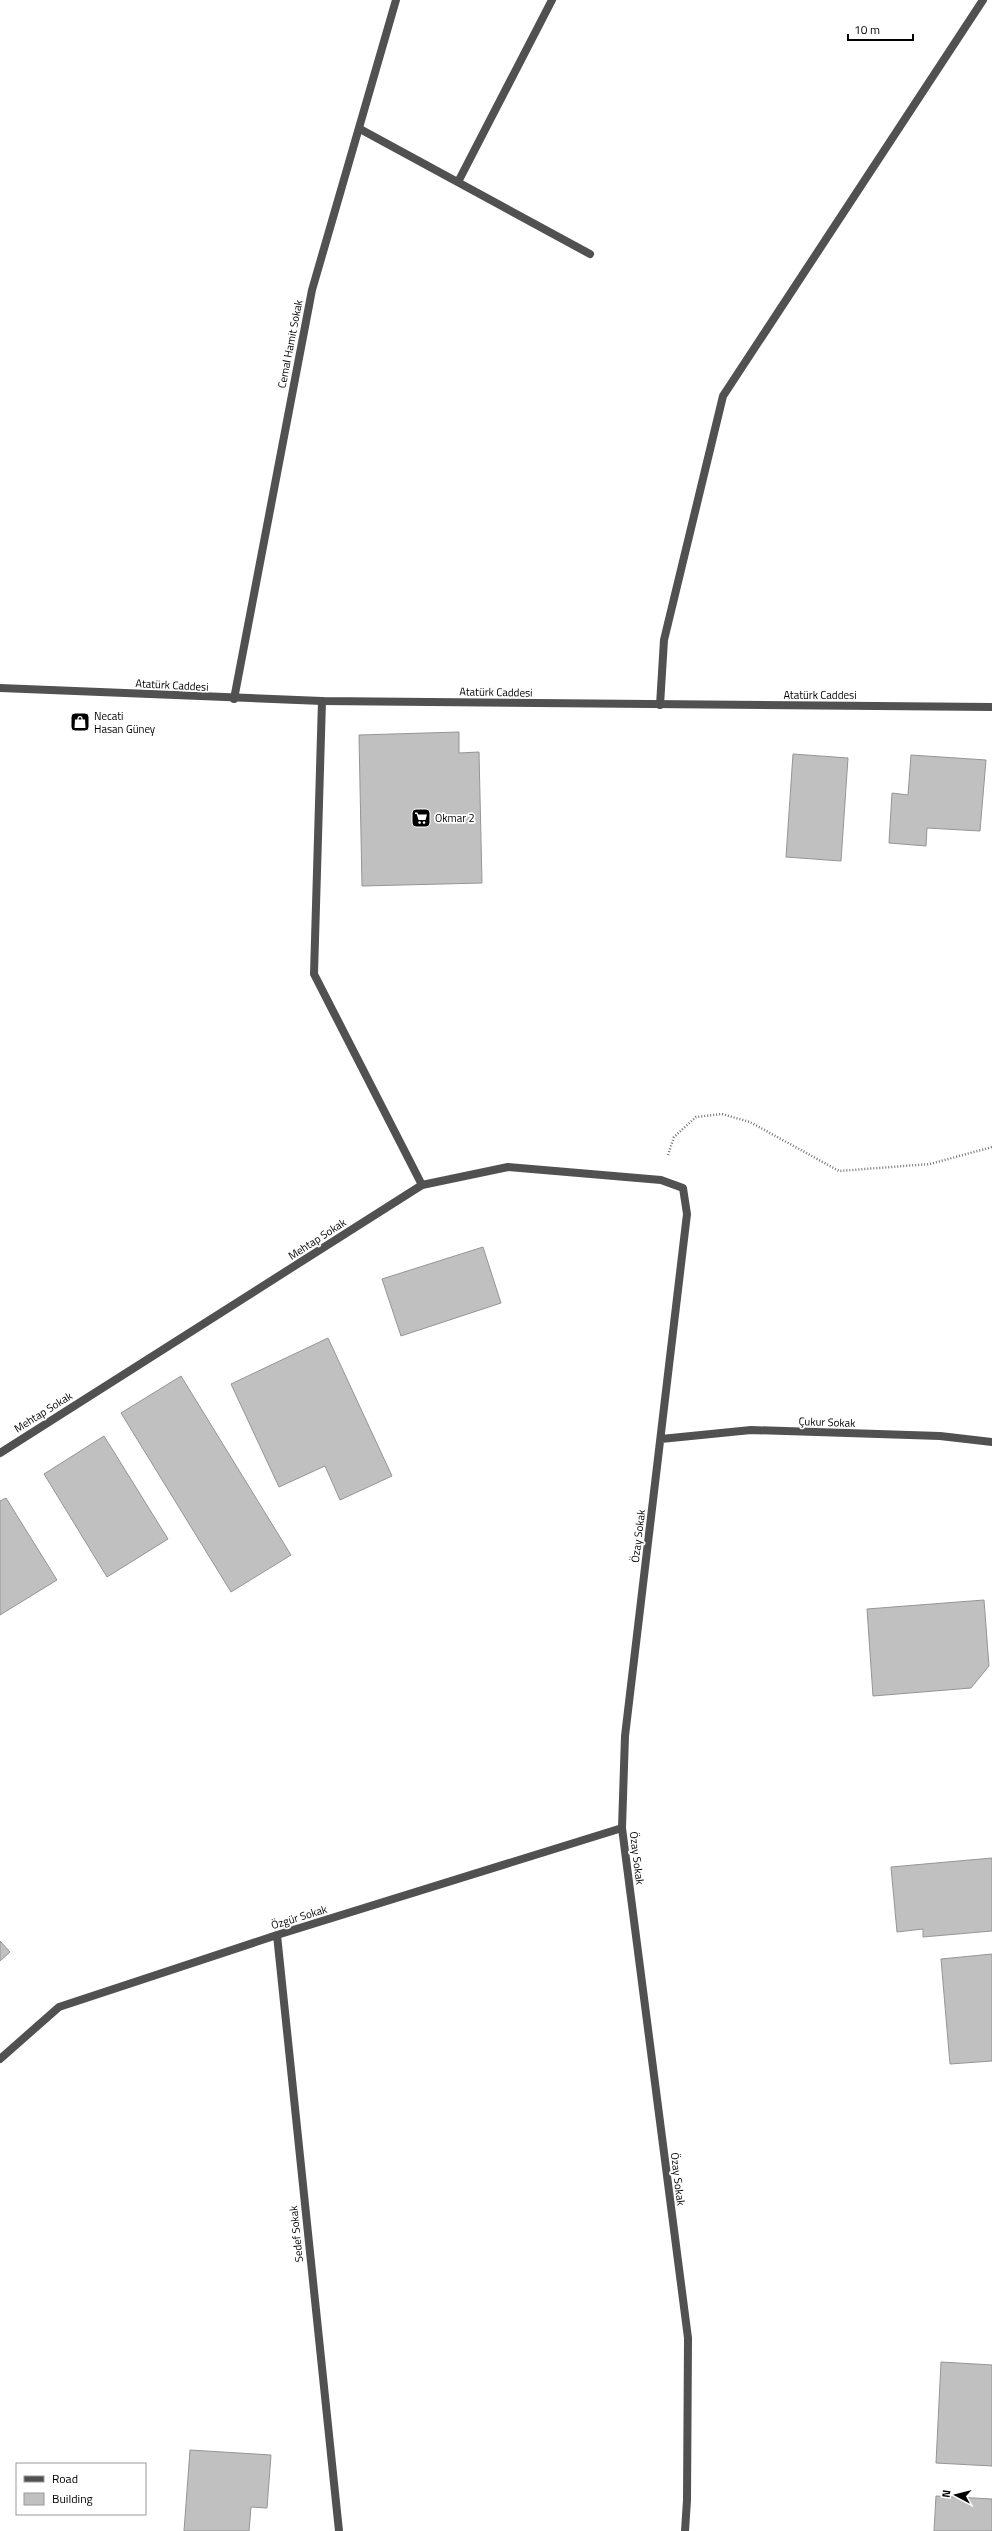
<svg xmlns="http://www.w3.org/2000/svg" width="992" height="2531" font-family="'Titillium Web',sans-serif">
  <rect width="100%" height="100%" fill="#fff"/>
  <!-- building -->
  <path fill="#c0c0c0" stroke="#959595" d="M459 732V753L479 752 482 883 362 886 359 735Z
    M793 754 848 758 841 861 786 857Z
    M911 755 986 760 980 831 927 828 926 846 889 843 892 793 908 795Z
    M483 1247 501 1303 401 1336 382 1279Z
    M328 1338 392 1476 340 1500 325 1466 279 1487 231 1384Z
    M181 1376 291 1555 231 1592 121 1413Z
    M104 1436 168 1539 107 1577 44 1474Z
    M6 1498 57 1580 0 1615V1501Z
    M984 1600 989 1666 971 1688 873 1696 867 1609Z
    M992 1858V1931L923 1937V1929L897 1932 891 1867Z
    M0 1941 10 1952 0 1961Z
    M992 1954V2061L950 2064 941 1959Z
    M941 2362 992 2365V2466L936 2463Z
    M190 2450 271 2455 267 2508 251 2507 249 2531H184Z
    M936 2496 992 2499V2531H934Z"/>
  <g fill="none" stroke-linecap="round" stroke-linejoin="round">
    <!-- path -->
    <path stroke="#737373" stroke-width="2.5" stroke-dasharray="1 2" stroke-linecap="butt" d="M668 1155 674 1137 696 1117 722 1114 750 1122 839 1171 930 1164 992 1147"/>
    <!-- service -->
    <path stroke="#515151" stroke-width="8" d="M360 129 590 254
      M458 182 552 0
      M322 701 314 974 422 1185
      M660 705 664 640 723 396 983 0"/>
    <!-- minor -->
    <path stroke="#515151" stroke-width="8" d="M234 699 312 290 396 0
      M661 1439 751 1430 940 1436 992 1442
      M0 1453 422 1185 508 1167 661 1180 683 1188 687 1214 625 1736 622 1828 688 2338 687 2500 685 2531
      M277 1935 339 2531
      M0 2059 59 2007 277 1935 622 1828"/>
    <!-- tertiary -->
    <path stroke="#515151" stroke-width="8" d="M0 688 322 701 992 707"/>
  </g>
  <!-- icons -->
  <defs>
    <g id="shop-square" transform="scale(1)"><rect x="-9" y="-9" width="18" height="18" rx="4" fill="#000" stroke="#fff"/><path d="M-5-2.5h2.3a2.7 3.5 0 0 1 5.4 0H5L5.5 6h-11ZM-1.5-2.5h3a1.5 2.3 0 0 0-3 0Z" fill="#fff"/></g>
    <g id="supermarket-square" transform="scale(1)"><rect x="-9" y="-9" width="18" height="18" rx="4" fill="#000" stroke="#fff"/><path d="M-6-5.5h2.5l.6 2H6L4.5 2H-2.5L-4.4-4H-6ZM-1.5 3.2a1.3 1.3 0 1 0 .1 0ZM3 3.2a1.3 1.3 0 1 0 .1 0Z" fill="#fff"/></g>
  </defs>
  <g fill-rule="evenodd">
    <use href="#shop-square" x="80" y="722"/>
    <use href="#supermarket-square" x="421" y="818"/>
  </g>
  <g text-anchor="middle" dominant-baseline="central" stroke-width="3.5" stroke-linejoin="round" paint-order="stroke">
    <!-- street labels -->
    <g font-size="11" fill="#000" stroke="#fff">
      <text transform="translate(290 344) rotate(-79)">Cemal Hamit Sokak</text>
      <text transform="translate(172 685) rotate(3)">Atatürk Caddesi</text>
      <text transform="translate(496 692) rotate(1)">Atatürk Caddesi</text>
      <text x="820" y="695">Atatürk Caddesi</text>
      <text transform="translate(317 1239) rotate(-33)">Mehtap Sokak</text>
      <text transform="translate(43 1412) rotate(-32)">Mehtap Sokak</text>
      <text transform="translate(827 1422) rotate(2)">Çukur Sokak</text>
      <text transform="translate(638 1536) rotate(-83)">Özay Sokak</text>
      <text transform="translate(637 1858) rotate(83)">Özay Sokak</text>
      <text transform="translate(299 1917) rotate(-17)">Özgür Sokak</text>
      <text transform="translate(678 2179) rotate(83)">Özay Sokak</text>
      <text transform="translate(296 2234) rotate(-96)">Sedef Sokak</text>
    </g>
    <!-- poi labels -->
    <g font-size="11" fill="#000" stroke="#fff" text-anchor="start">
      <text x="94" y="716">Necati<tspan x="94" dy="13">Hasan Güney</tspan></text>
      <text x="435" y="818">Okmar 2</text>
    </g>
  </g>
  <!-- legend -->
  <rect x="16" y="2463" width="130" height="52" fill="#ffffff" stroke="#999999"/>
  <rect x="24" y="2476" width="20" height="6" fill="#515151" stroke="#999999"/>
  <text x="52" y="2483" font-size="12" fill="#000000">Road</text>
  <rect x="24" y="2493" width="20" height="12" fill="#c0c0c0" stroke="#999999"/>
  <text x="52" y="2503" font-size="12" fill="#000000">Building</text>
  <!-- north arrow -->
  <g transform="translate(956 2495) rotate(277)" stroke="#ffffff" stroke-width="3" paint-order="stroke">
  <path d="M0-3L7 15L0 10L-7 15Z" fill="#000000"/>
  <text y="-6" font-size="11" font-weight="bold" text-anchor="middle" fill="#000000">N</text>
  </g>
  <!-- scale -->
  <path d="M848 34v6h65v-6" fill="none" stroke="#000000" stroke-width="2"/>
  <text x="854" y="34" font-size="12" fill="#000000" stroke="#ffffff" stroke-width="3" paint-order="stroke">10 m</text>
</svg>
